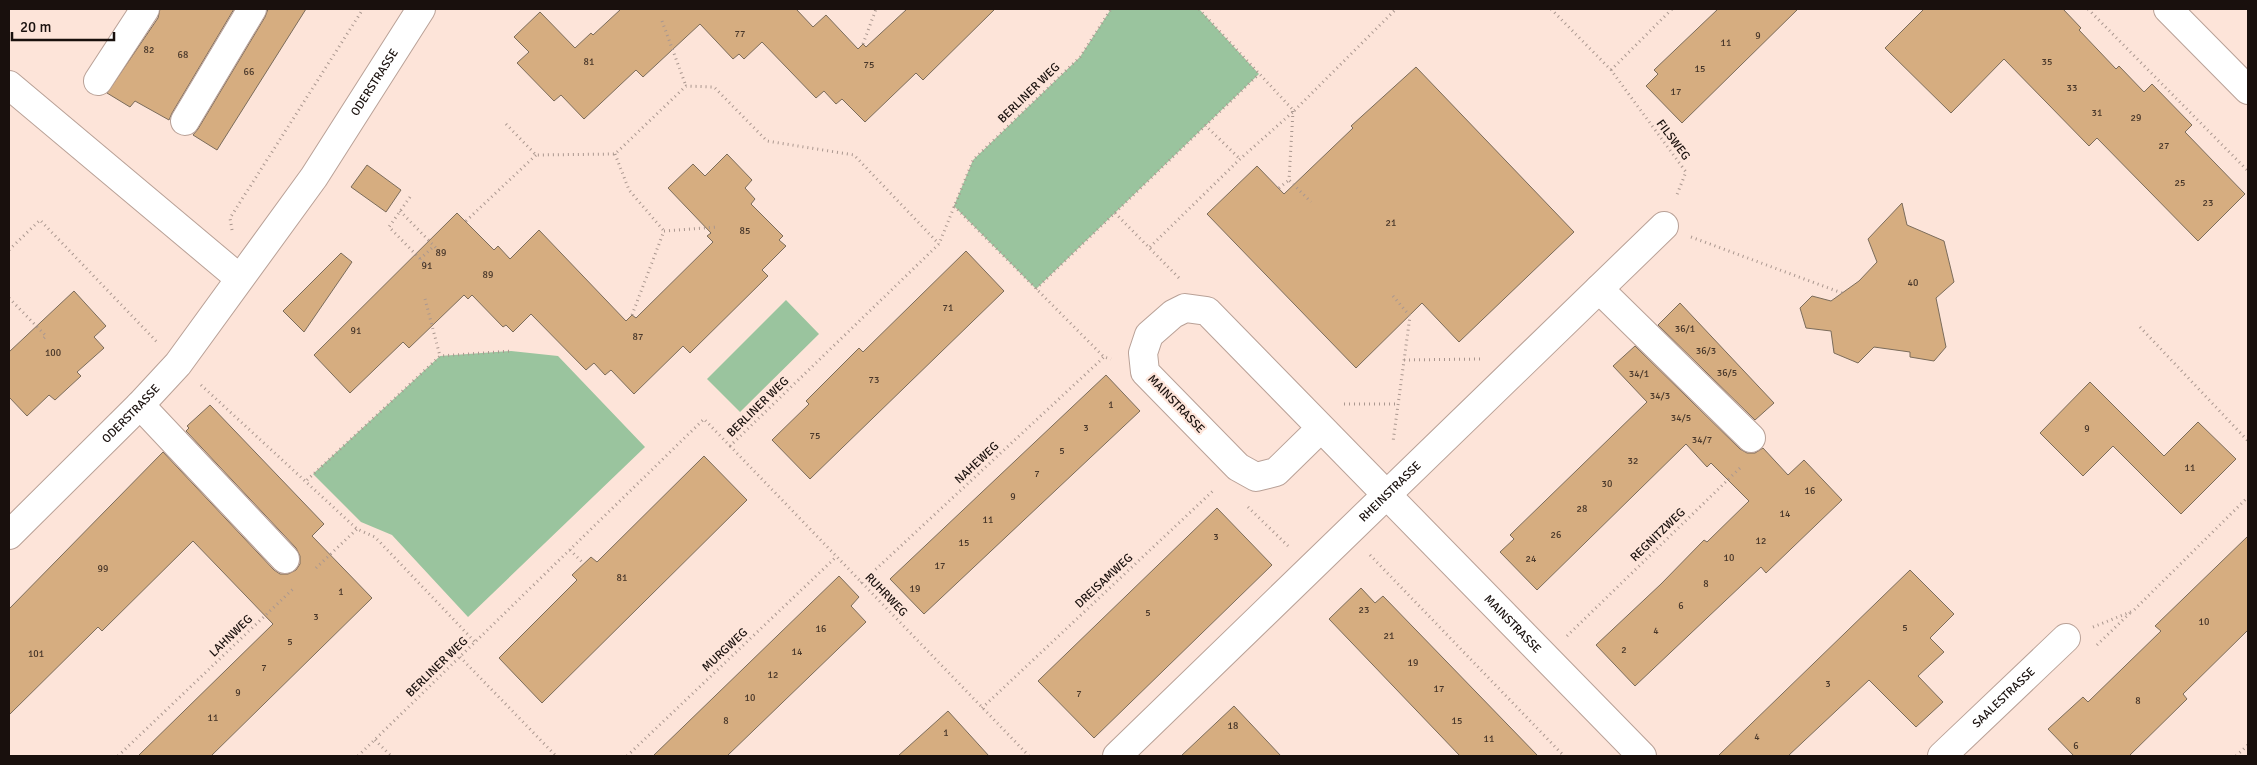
<svg xmlns="http://www.w3.org/2000/svg" width="2257" height="765" font-family="Signika,sans-serif">
  <rect width="100%" height="100%" fill="#fde4d9"/>
  <!-- green -->
  <path fill="#9ac49e" d="M1111 9H1199L1259 74 1036 289 954 206 973 160 1080 57Z
    M786 300 819 334 740 412 707 379Z
    M511 351 558 356 645 447 468 617 392 535 361 522 313 474 440 356Z"/>
  <!-- building -->
  <path fill="#d6ad80" stroke="#7b6c5b" d="M160 9H234L172 113 169 120 135 101 130 107 107 93 158 18Z
    M268 9H306L217 150 193 135 198 129 265 17Z
    M621 9H796L813 27 826 15 858 49 863 44 866 47 907 9H995L923 80 916 73 865 122 842 99 836 104 824 91 816 98 762 42 744 59 739 54 733 59 700 24 643 77 636 70 584 119 561 95 554 101 517 63 529 52 514 37 540 12 575 48 591 33 593 35Z
    M1718 9H1798L1682 123 1646 86 1658 74 1654 70Z
    M1924 9H2063L2081 28 2079 30 2116 69 2119 66 2144 92 2152 84 2192 125 2185 132 2245 194 2198 241 2097 138 2089 146 2004 59 1951 113 1885 48Z
    M1416 67 1574 232 1459 342 1422 303 1356 368 1207 214 1257 166 1284 194 1353 128 1351 126Z
    M727 154 752 180 745 188 755 199 751 204 783 236 779 240 786 246 762 270 768 276 690 353 683 346 634 394 611 370 605 375 594 363 586 370 531 314 513 332 506 325 503 327 472 295 468 299 464 295 409 348 403 342 350 393 314 355 457 213 494 250 498 246 510 259 539 230 626 321 632 315 636 318 713 242 707 236 711 233 668 188 693 164 705 176Z
    M367 165 401 190 386 212 351 187Z
    M1902 203 1907 225 1944 241 1954 282 1936 298 1946 347 1934 361 1910 357V352L1874 347 1858 363 1834 353 1831 331 1806 328 1800 308 1812 296 1831 301 1859 281 1877 262 1868 239Z
    M966 251 1004 291 810 479 772 440 809 404 806 401 859 348 863 352Z
    M341 253 352 262 304 332 283 311Z
    M74 291 106 326 94 337 104 348 77 372 81 376 55 400 49 395 27 416 9 397V352Z
    M1680 303 1774 403 1755 420 1658 325Z
    M1635 346 1740 449 1747 453H1755L1763 448 1788 475 1804 460 1842 500 1766 573 1761 567 1635 686 1596 645 1661 584 1704 540 1707 542 1749 501 1711 463 1707 467 1686 444 1537 590 1500 552 1514 539 1510 535 1647 402 1613 366Z
    M1106 375 1140 411 924 614 890 579Z
    M2090 382 2164 456 2198 422 2236 459 2181 514 2113 446 2083 476 2040 433Z
    M210 405 324 524 312 536 372 598 211 756H138L273 624 193 541 102 631 98 627 9 715V609L163 452 274 570 280 574H288L296 570 300 564V556L296 548 186 431 189 428 187 426Z
    M704 456 747 500 542 703 499 658 577 580 572 575 591 557 597 562Z
    M1217 508 1272 565 1094 738 1038 681Z
    M2248 536V630L2183 694 2187 699 2129 756H2074L2048 729 2083 697 2088 702 2161 631 2155 626Z
    M1910 570 1954 614 1930 638 1944 652 1918 676 1943 702 1916 727 1869 680 1788 756H1718Z
    M839 576 859 597 851 606 866 622 727 756H653Z
    M1361 588 1375 603 1383 596 1538 756H1460L1329 619Z
    M1234 706 1281 756H1181Z
    M948 711 989 756H898Z"/>
  <g fill="none" stroke-linecap="round" stroke-linejoin="round">
    <!-- minor casing -->
    <g stroke="#b9a197" stroke-width="30">
      <g id="minor">
        <path d="M2168 9 2248 90"/>
        <path d="M98 81 145 9"/>
        <path d="M9 85 239 278"/>
        <path d="M185 121 252 9"/>
        <path d="M1599 289 1751 438"/>
        <path d="M140 405 285 559"/>
        <path id="s1" d="M1321 428 1276 472 1256 477 1238 467 1145 372 1143 353 1149 335 1173 314 1185 308 1207 311 1642 756"/>
        <path id="s2" d="M9 535 140 405 178 364 314 177 421 9"/>
        <path id="s3" d="M1117 756 1664 226"/>
        <path id="s4" d="M1942 756 2066 638"/>
      </g>
    </g>
    <!-- path -->
    <path stroke="#aa978f" stroke-width="3" stroke-dasharray="1 4" stroke-linecap="butt" d="M1199 9 1294 111 1396 9
      M1551 9 1611 70 1686 172 1676 197
      M2088 9 2248 171
      M662 21 686 86
      M863 44 876 9
      M1611 70 1672 9
      M1293 111 1289 180 1311 202
      M506 124 536 155 615 154 686 86 714 87 767 141 854 155 939 244
      M1205 125 1240 159
      M615 154 629 190 664 231
      M1279 188 1289 180
      M410 197 389 227 427 266
      M954 206 1104 357 1111 359
      M400 211 441 253
      M1115 213 1179 278
      M466 221 536 155
      M232 230 230 218 363 9
      M664 231 718 227
      M1691 237 1842 293
      M1150 247 1240 159 1294 111
      M9 250 40 220 157 342
      M420 259 434 246
      M1036 289 1259 74
      M1393 296 1410 316 1393 442
      M9 298 46 336 42 340
      M425 299 440 356
      M632 315 664 231
      M2140 327 2248 441
      M1404 360 1481 359
      M201 385 357 529 375 537 475 642
      M1344 404H1398
      M730 446 1029 756
      M307 480 440 356 511 351
      M1248 507 1288 546
      M570 550 584 564
      M1370 555 1564 756
      M316 568 357 529
      M861 583 1104 357
      M2093 627 2133 611 2248 497
      M1567 636 1740 468
      M2097 645 2130 613
      M460 657 556 756
      M982 708 1215 489
      M375 740 391 756
      M118 756 293 589
      M358 756 704 419 730 446 939 244 973 160 1080 57 1111 9
      M627 756 836 557
      M2236 756 2248 745"/>
    <!-- minor -->
    <use href="#minor" stroke="#fff" stroke-width="28"/>
  </g>
  <g text-anchor="middle" dominant-baseline="central" stroke-width="4.5" stroke-linejoin="round" paint-order="stroke">
    <!-- number labels -->
    <g font-size="10" fill="#48372a">
      <text x="740" y="34">77</text>
      <text x="1758" y="36">9</text>
      <text x="1726" y="43">11</text>
      <text x="149" y="50">82</text>
      <text x="183" y="55">68</text>
      <text x="589" y="62">81</text>
      <text x="2047" y="62">35</text>
      <text x="869" y="65">75</text>
      <text x="1700" y="69">15</text>
      <text x="249" y="72">66</text>
      <text x="2072" y="88">33</text>
      <text x="1676" y="92">17</text>
      <text x="2097" y="113">31</text>
      <text x="2136" y="118">29</text>
      <text x="2164" y="146">27</text>
      <text x="2180" y="183">25</text>
      <text x="2208" y="203">23</text>
      <text x="1391" y="223">21</text>
      <text x="745" y="231">85</text>
      <text x="441" y="253">89</text>
      <text x="427" y="266">91</text>
      <text x="488" y="275">89</text>
      <text x="1913" y="283">40</text>
      <text x="948" y="308">71</text>
      <text x="1685" y="329">36/1</text>
      <text x="356" y="331">91</text>
      <text x="638" y="337">87</text>
      <text x="1706" y="351">36/3</text>
      <text x="53" y="353">100</text>
      <text x="1727" y="373">36/5</text>
      <text x="1639" y="374">34/1</text>
      <text x="874" y="380">73</text>
      <text x="1660" y="396">34/3</text>
      <text x="1111" y="405">1</text>
      <text x="1681" y="418">34/5</text>
      <text x="1086" y="428">3</text>
      <text x="2087" y="429">9</text>
      <text x="815" y="436">75</text>
      <text x="1702" y="440">34/7</text>
      <text x="1062" y="451">5</text>
      <text x="1633" y="461">32</text>
      <text x="2190" y="468">11</text>
      <text x="1037" y="474">7</text>
      <text x="1607" y="484">30</text>
      <text x="1810" y="491">16</text>
      <text x="1013" y="497">9</text>
      <text x="1582" y="509">28</text>
      <text x="1785" y="514">14</text>
      <text x="988" y="520">11</text>
      <text x="1556" y="535">26</text>
      <text x="1216" y="537">3</text>
      <text x="1761" y="541">12</text>
      <text x="964" y="543">15</text>
      <text x="1729" y="558">10</text>
      <text x="1531" y="559">24</text>
      <text x="940" y="566">17</text>
      <text x="103" y="569">99</text>
      <text x="622" y="578">81</text>
      <text x="1706" y="584">8</text>
      <text x="915" y="589">19</text>
      <text x="341" y="592">1</text>
      <text x="1681" y="606">6</text>
      <text x="1364" y="610">23</text>
      <text x="1148" y="613">5</text>
      <text x="316" y="617">3</text>
      <text x="2204" y="622">10</text>
      <text x="1905" y="628">5</text>
      <text x="821" y="629">16</text>
      <text x="1656" y="631">4</text>
      <text x="1389" y="636">21</text>
      <text x="290" y="642">5</text>
      <text x="1624" y="650">2</text>
      <text x="797" y="652">14</text>
      <text x="36" y="654">101</text>
      <text x="1413" y="663">19</text>
      <text x="264" y="668">7</text>
      <text x="773" y="675">12</text>
      <text x="1828" y="684">3</text>
      <text x="1439" y="689">17</text>
      <text x="238" y="693">9</text>
      <text x="1079" y="694">7</text>
      <text x="750" y="698">10</text>
      <text x="2138" y="701">8</text>
      <text x="213" y="718">11</text>
      <text x="726" y="721">8</text>
      <text x="1457" y="721">15</text>
      <text x="1233" y="726">18</text>
      <text x="946" y="733">1</text>
      <text x="1757" y="737">4</text>
      <text x="1489" y="739">11</text>
      <text x="2076" y="746">6</text>
    </g>
    <!-- street labels -->
    <g font-size="12" fill="#19100d" stroke="#fde4d9">
      <text stroke="none"><textPath href="#s2" startOffset="584">ODERSTRASSE</textPath></text>
      <text transform="translate(1029 93) rotate(-44)">BERLINER WEG</text>
      <text transform="translate(1673 140) rotate(53)">FILSWEG</text>
      <text transform="translate(1176 404) rotate(46)">MAINSTRASSE</text>
      <text transform="translate(758 407) rotate(-44)">BERLINER WEG</text>
      <text stroke="none"><textPath href="#s2" startOffset="172">ODERSTRASSE</textPath></text>
      <text transform="translate(977 463) rotate(-43)">NAHEWEG</text>
      <text stroke="none"><textPath href="#s3" startOffset="380">RHEINSTRASSE</textPath></text>
      <text transform="translate(1658 535) rotate(-44)">REGNITZWEG</text>
      <text transform="translate(1104 581) rotate(-43)">DREISAMWEG</text>
      <text transform="translate(886 595) rotate(46)">RUHRWEG</text>
      <text stroke="none"><textPath href="#s1" startOffset="780">MAINSTRASSE</textPath></text>
      <text transform="translate(231 636) rotate(-44)">LAHNWEG</text>
      <text transform="translate(725 650) rotate(-43)">MURGWEG</text>
      <text transform="translate(437 667) rotate(-44)">BERLINER WEG</text>
      <text stroke="none"><textPath href="#s4" startOffset="85">SAALESTRASSE</textPath></text>
    </g>
  </g>
  <!-- border -->
  <rect width="2257" height="765" fill="none" stroke="#19100d" stroke-width="20"/>
  <!-- scale -->
  <path d="M12 32v8h102v-8" fill="none" stroke="#19100d" stroke-width="2.5"/>
  <text x="20" y="32" font-size="15" fill="#19100d" stroke="#fde4d9" stroke-width="4" paint-order="stroke">20 m</text>
</svg>
